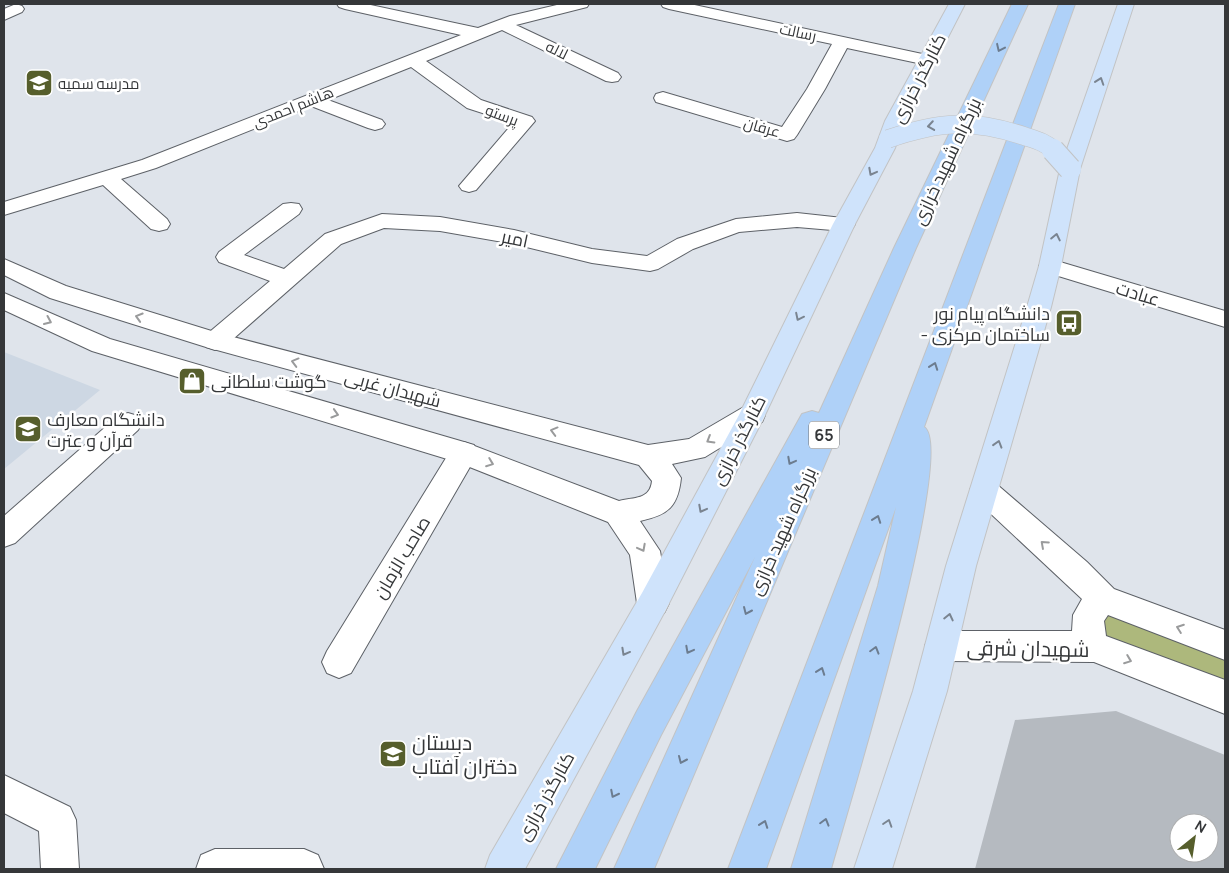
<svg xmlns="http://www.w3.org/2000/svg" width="1229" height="873" font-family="Manrope,Cairo,sans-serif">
  <rect width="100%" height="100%" fill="#dfe4eb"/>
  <!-- built -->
  <path fill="#cdd7e3" d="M4 352 100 390 4 469Z"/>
  <!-- green -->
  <path fill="#adb87c" d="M1106 613 1225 658V687L1101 640Z"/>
  <!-- building -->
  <path fill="#b5bac0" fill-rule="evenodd" d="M1116 711 1225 755V869H975L1015 720ZM1179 823H1209V853H1179Z"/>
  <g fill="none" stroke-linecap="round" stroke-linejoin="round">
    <!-- street casing -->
    <g stroke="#5d6167" stroke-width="2">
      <path id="street" d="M16 4 22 6 24 9 22 12 4 20V9Z
        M337 4H366L478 28 510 16 561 4H589L587 7 516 25 618 73 621 77 618 81 612 82 606 81 502 30 426 61 481 100 532 117 535 121 476 190 469 192 462 190 459 186 513 123 467 108 411 67 328 100 382 120 385 124 382 128 375 130 368 128 311 106 156 168 121 179 167 219 170 224 167 229 159 231 151 229 103 185 4 215V202L142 160 461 35 345 9 339 7Z
        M661 4H690L927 55 933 56 936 60 933 64 927 65 847 48 825 89 797 135 794 139 787 141 656 102 654 98 656 94 663 92 782 127 807 89 832 44 669 9 663 7Z
        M291 203 299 204 302 209 299 214 244 255 284 269 325 234 382 214 440 217 514 230 592 249 647 256 677 239 736 219 797 213 852 219 855 224 852 229 844 231 797 227 739 232 693 249 658 269 650 271 592 263 514 244 440 231 384 228 341 244 224 347 215 350 206 347 203 341 206 335 270 281 219 262 216 257 219 252 283 204Z
        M1050 259 1225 311V327L1042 271 1039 266 1042 261Z
        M128 413 138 416 142 423 138 430 15 543 4 547V516L118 416Z
        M464 442 474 445 478 453 351 673 339 678 327 673 322 662 327 651 454 445Z
        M4 775 70 807 76 820 79 869H41L39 831 4 813Z
        M215 849H304L318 855 324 869H196L201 855Z"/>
    </g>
    <!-- secondary casing -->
    <g stroke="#5d6167" stroke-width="2">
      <path id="secondary" d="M4 259 66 286 218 333 648 445 689 439 742 408 752 405 762 408 765 415 762 422 705 457 672 464 681 478C678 507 668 515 640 521L660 551 669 603 664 613 653 617 642 613 637 603 630 555 608 522 457 462 92 351 4 310V293L110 339 464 442 619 501C634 497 650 500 652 481L639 465 206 347 50 298 4 275Z
        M984 478 994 482 1087 562 1114 589 1225 630V660L1108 615 1104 621 1106 636 1225 680V714L1094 662 942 661 930 657 925 646 930 635 942 631H1072L1073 615 1082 599 974 498 970 490 974 482Z"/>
    </g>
    <!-- primary casing -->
    <g stroke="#c2c3c4" stroke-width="2">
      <path id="primary" d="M949 4H965L905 121 895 148 855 224 765 415 664 613 525 869H485L490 855 642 593 739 415 833 224 875 148 885 121Z
        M1118 4H1134L1080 169 1061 266 1051 307 976 566 947 691 892 869H854L913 691 946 566 1027 307 1039 266 1060 169Z"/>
    </g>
    <!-- highway casing -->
    <g stroke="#c2c3c4" stroke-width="2">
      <path id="highway" d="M1012 4H1028L916 248 654 869H614L755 557 661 735 595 869H556L637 711 802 414 812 411 819 413 894 248Z
        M1059 4H1075L924 427C959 448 845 818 831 869H791L878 586 896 507 766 869H728Z"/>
    </g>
    <!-- street -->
    <use href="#street" fill="#fff" fill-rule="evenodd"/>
    <!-- secondary -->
    <use href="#secondary" fill="#fff" fill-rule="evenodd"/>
    <!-- primary -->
    <use href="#primary" fill="#cfe3fb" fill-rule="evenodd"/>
    <!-- highway -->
    <use href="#highway" fill="#afd1f8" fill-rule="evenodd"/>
    <!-- primary-bridge-far1 casing -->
    <g stroke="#c2c3c4" stroke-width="19" stroke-linecap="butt">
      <path id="primary-bridge-far1" d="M888 139C940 121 972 119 1024 136 1036 140 1045 142 1055 151"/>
    </g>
    <!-- primary-bridge casing -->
    <g stroke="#c2c3c4" stroke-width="24" stroke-linecap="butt">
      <path id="primary-bridge" d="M1053 150 1070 169"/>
    </g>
    <!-- primary-bridge-far1 -->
    <use href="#primary-bridge-far1" stroke="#cfe3fb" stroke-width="18"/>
    <!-- primary-bridge -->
    <use href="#primary-bridge" stroke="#cfe3fb" stroke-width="22"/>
  </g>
  <!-- one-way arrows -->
  <defs><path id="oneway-chevron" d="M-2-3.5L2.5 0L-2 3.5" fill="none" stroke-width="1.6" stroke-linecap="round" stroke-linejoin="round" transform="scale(1.25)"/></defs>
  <g stroke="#6c7c8f">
    <use href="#oneway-chevron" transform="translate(1000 48) rotate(115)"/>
    <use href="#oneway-chevron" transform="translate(934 366) rotate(-70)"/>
    <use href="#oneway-chevron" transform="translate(791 461) rotate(118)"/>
    <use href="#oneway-chevron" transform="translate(877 519) rotate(-70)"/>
    <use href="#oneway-chevron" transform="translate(747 611) rotate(114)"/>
    <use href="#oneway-chevron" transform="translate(689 650) rotate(118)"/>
    <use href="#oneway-chevron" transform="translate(875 650) rotate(-74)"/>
    <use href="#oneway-chevron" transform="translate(821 671) rotate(-70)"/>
    <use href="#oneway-chevron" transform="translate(682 760) rotate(114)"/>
    <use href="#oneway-chevron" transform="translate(614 794) rotate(117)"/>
    <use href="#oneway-chevron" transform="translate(825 822) rotate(-74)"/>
    <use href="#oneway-chevron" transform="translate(764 824) rotate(-70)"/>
  </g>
  <g stroke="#7a8490">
    <use href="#oneway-chevron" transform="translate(1100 81) rotate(-71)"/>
    <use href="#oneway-chevron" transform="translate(931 126) rotate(171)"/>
    <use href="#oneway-chevron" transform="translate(872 172) rotate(118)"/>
    <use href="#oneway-chevron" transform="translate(1056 237) rotate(-78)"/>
    <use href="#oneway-chevron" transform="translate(799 317) rotate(116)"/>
    <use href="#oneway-chevron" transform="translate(998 444) rotate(-73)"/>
    <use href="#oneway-chevron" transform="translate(702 509) rotate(118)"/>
    <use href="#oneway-chevron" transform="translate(949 617) rotate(-77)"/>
    <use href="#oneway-chevron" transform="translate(625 652) rotate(119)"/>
    <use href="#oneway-chevron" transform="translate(888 823) rotate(-72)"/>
  </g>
  <g stroke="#9a9b9c">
    <use href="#oneway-chevron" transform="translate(139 317) rotate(-163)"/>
    <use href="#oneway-chevron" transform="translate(48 321) rotate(24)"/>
    <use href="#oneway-chevron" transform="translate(295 362) rotate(-165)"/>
    <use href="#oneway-chevron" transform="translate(335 414) rotate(17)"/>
    <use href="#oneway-chevron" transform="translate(554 431) rotate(-165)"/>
    <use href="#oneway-chevron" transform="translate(710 440) rotate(149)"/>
    <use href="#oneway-chevron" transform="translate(490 463) rotate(21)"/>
    <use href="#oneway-chevron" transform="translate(1044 544) rotate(-138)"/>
    <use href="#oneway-chevron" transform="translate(642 548) rotate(62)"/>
    <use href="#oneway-chevron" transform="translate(1180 628) rotate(-160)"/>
    <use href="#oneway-chevron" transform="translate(1128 660) rotate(21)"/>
  </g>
  <!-- icons -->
  <defs>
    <g id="school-square" transform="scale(1.4375)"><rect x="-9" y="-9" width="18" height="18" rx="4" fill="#565e2c" stroke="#fff"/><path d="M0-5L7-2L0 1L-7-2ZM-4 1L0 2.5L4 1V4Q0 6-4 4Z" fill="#fff"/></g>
    <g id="bus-square" transform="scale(1.4375)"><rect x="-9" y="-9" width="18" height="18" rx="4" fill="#565e2c" stroke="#fff"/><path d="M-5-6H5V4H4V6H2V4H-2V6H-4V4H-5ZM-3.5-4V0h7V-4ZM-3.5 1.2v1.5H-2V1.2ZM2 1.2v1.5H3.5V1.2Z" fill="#fff"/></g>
    <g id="shop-square" transform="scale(1.4375)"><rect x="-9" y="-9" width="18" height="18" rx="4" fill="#565e2c" stroke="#fff"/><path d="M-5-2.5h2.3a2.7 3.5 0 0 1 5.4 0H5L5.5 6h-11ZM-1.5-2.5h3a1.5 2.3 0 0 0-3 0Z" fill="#fff"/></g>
    <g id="university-square" transform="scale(1.4375)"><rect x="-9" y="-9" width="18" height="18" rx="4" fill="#565e2c" stroke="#fff"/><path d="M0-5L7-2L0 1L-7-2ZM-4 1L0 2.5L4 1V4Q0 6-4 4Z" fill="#fff"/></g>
  </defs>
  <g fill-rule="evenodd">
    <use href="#school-square" x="39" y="83"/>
    <use href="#bus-square" x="1069" y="323"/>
    <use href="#shop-square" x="192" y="381"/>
    <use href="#university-square" x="28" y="429"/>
    <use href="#school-square" x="393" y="754"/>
  </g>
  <g text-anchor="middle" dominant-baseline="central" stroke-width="5" stroke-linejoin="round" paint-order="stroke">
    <!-- far-street labels -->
    <g font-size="15" fill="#353739" stroke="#fff">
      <text transform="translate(798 32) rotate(12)">رسالت</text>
      <text transform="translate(557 50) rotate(26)">لاله</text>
      <text transform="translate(293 107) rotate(-22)">هاشم احمدی</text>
      <text transform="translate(502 115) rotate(21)">پرستو</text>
      <text transform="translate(762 127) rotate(16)">عرفان</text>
    </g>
    <!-- far-poi labels -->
    <g font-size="15" fill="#353739" stroke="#fff" text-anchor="start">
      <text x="58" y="83">مدرسه سمیه</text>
    </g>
    <!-- shield labels -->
    <rect fill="#fff" stroke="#727374" stroke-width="1" x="809" y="421.5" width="30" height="27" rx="4"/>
    <g font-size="16" font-weight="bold" fill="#353739">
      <text x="824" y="435">65</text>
    </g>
    <!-- street labels -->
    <g font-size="18" fill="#353739" stroke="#fff">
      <text transform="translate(918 78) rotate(-63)">کنارگذر خرازی</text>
      <text transform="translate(946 161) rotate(-65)">بزرگراه شهید خرازی</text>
      <text transform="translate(515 238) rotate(12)">امیر</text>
      <text transform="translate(1138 293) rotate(17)">عبادت</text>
      <text transform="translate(393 388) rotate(15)">شهیدان غربی</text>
      <text transform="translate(738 440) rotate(-63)">کنارگذر خرازی</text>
      <text transform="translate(782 531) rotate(-66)">بزرگراه شهید خرازی</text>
      <text transform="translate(401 557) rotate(-59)">صاحب الزمان</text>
      <text transform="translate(545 796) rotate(-61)">کنارگذر خرازی</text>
    </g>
    <!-- poi labels -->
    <g font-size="18" fill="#353739" stroke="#fff" text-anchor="start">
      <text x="1050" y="313" text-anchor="end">دانشگاه پیام نور<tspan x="1050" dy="21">- ساختمان مرکزی</tspan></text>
      <text x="211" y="381">گوشت سلطانی</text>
      <text x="47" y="419">دانشگاه معارف<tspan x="47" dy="21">قرآن و عترت</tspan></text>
    </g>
    <!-- near-street labels -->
    <g font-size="21" fill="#353739" stroke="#fff">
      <text transform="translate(1028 648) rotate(1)">شهیدان شرقی</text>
    </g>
    <!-- near-poi labels -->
    <g font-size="21" fill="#353739" stroke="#fff" text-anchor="start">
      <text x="412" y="742">دبستان<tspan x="412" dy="24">دختران آفتاب</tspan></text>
    </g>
  </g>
  <!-- border -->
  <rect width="1229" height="873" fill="none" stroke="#353739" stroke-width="10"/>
  <!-- north arrow -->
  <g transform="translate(1194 838) rotate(30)"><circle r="24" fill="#ffffff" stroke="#aeafb0"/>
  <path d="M0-4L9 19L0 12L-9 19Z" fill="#565e2c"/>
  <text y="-8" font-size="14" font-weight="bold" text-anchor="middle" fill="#353739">N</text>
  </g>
</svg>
